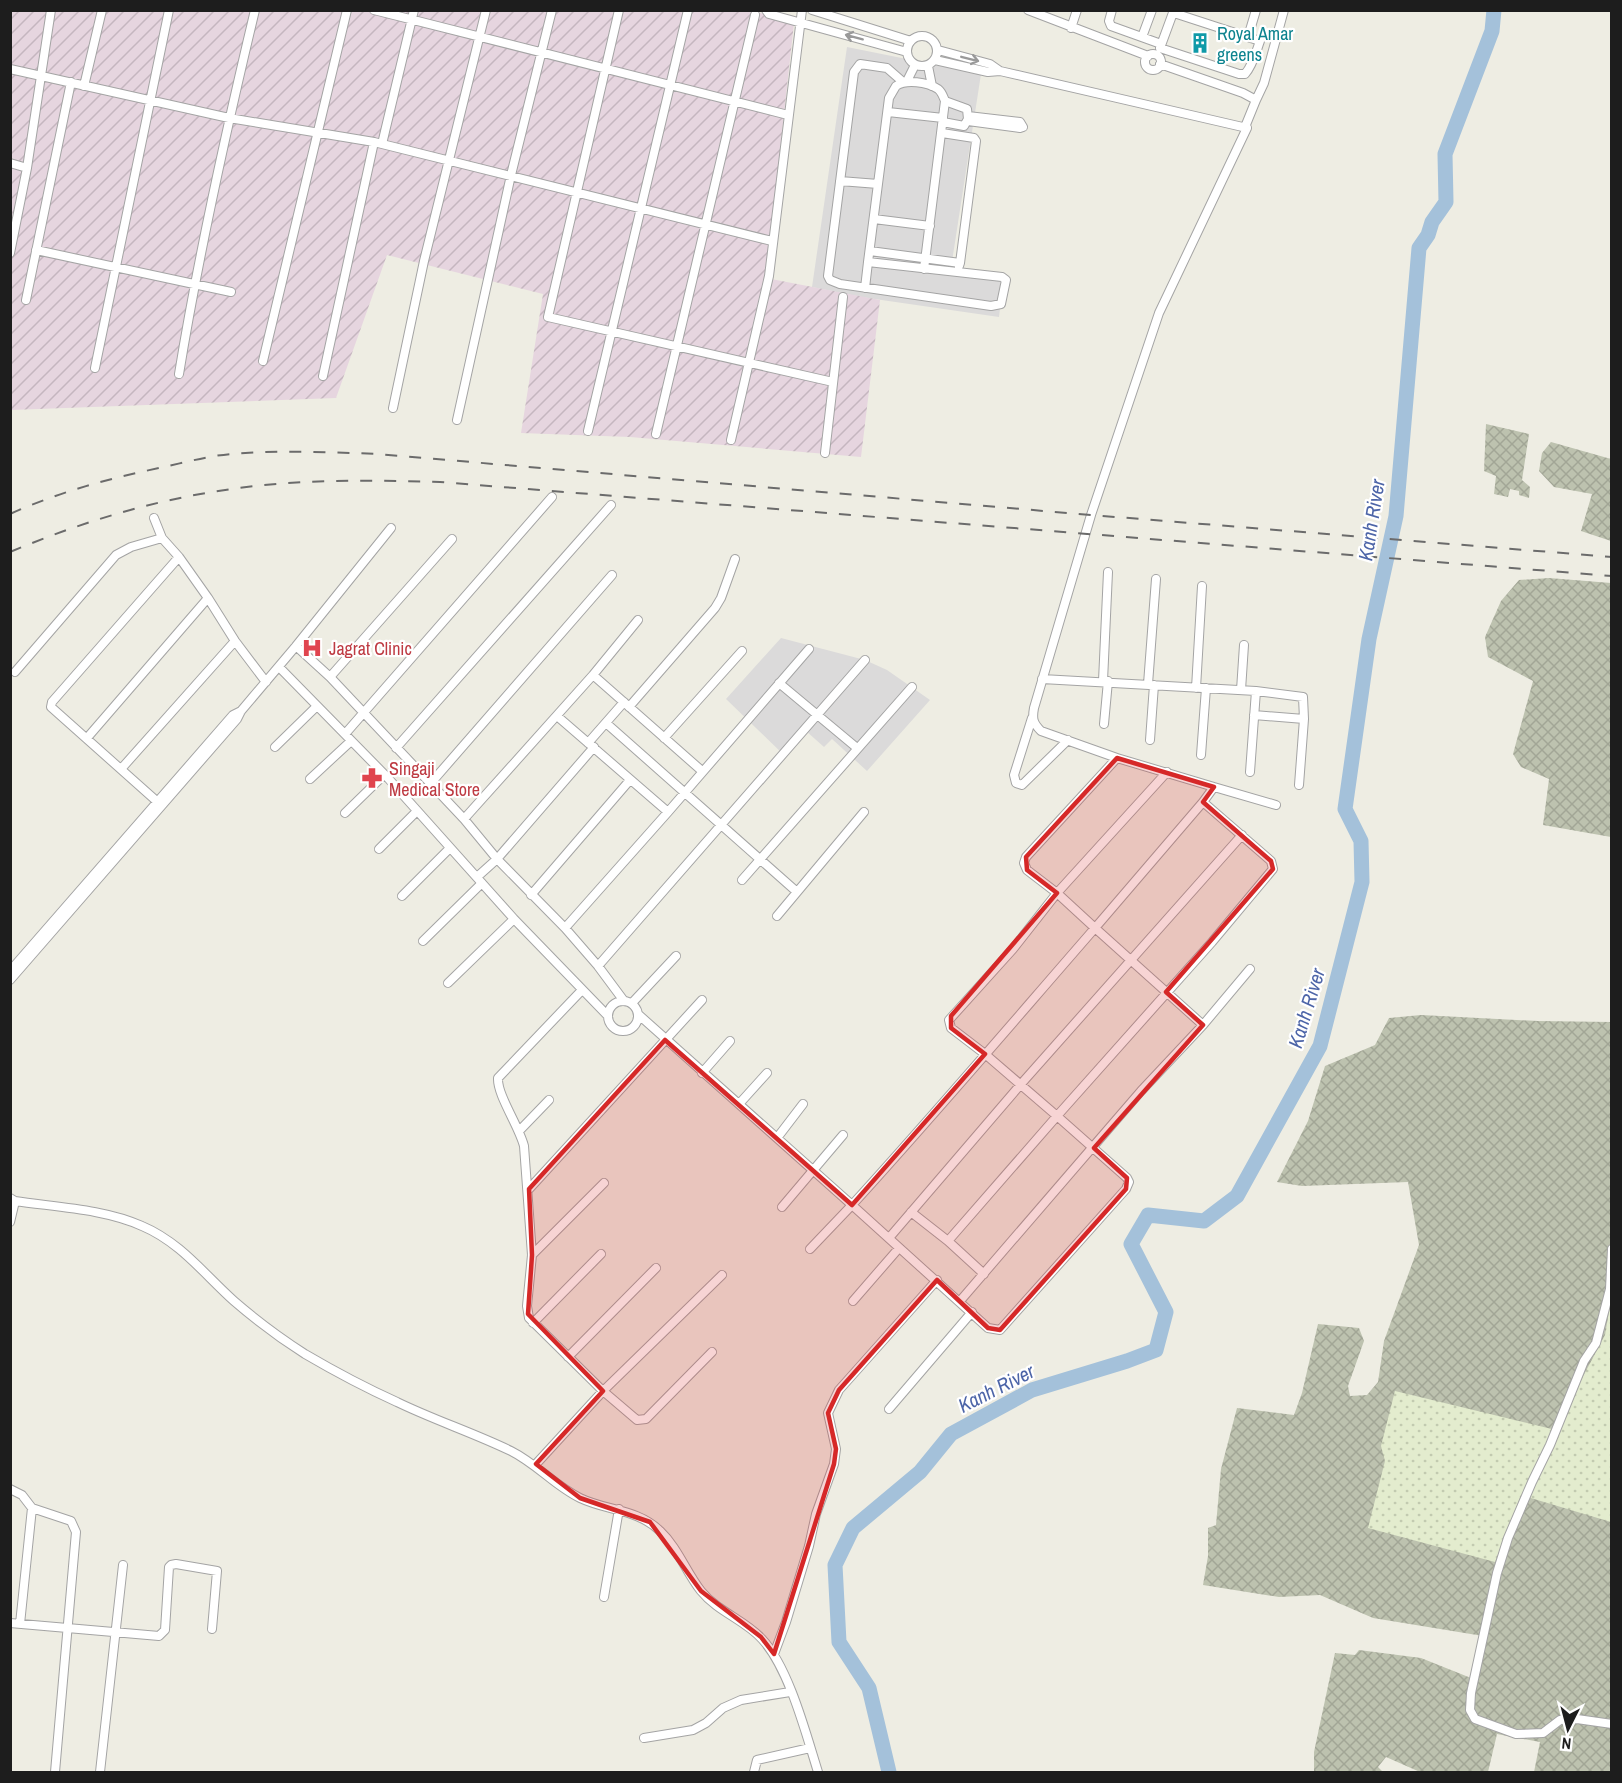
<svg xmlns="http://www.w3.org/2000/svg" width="1622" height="1783" font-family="'Archivo Narrow',sans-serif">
  <defs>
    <pattern id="industrial-furrows" width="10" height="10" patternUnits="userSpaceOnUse" patternTransform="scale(1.5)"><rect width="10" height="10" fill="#e6d5df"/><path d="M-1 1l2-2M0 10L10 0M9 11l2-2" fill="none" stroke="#c5b6bf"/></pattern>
    <pattern id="construction-cross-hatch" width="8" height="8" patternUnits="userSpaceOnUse" patternTransform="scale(1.5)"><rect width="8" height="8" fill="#bdc2af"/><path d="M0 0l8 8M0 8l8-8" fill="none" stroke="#a2a696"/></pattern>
    <pattern id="farmland-dots" width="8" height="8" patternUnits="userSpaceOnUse" patternTransform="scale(1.5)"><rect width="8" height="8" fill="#e3ecce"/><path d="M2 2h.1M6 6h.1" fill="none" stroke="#c2cab0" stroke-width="1.8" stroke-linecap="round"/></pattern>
  </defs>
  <rect width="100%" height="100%" fill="#eeede3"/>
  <!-- residential -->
  <path fill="#dbdada" d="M847 47 981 74 951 268 1004 275 999 317 861 297 812 287Z
    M781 638 865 660 887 670 930 700 867 771 832 739 824 747 806 731 785 756 726 699Z"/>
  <!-- industrial -->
  <path fill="url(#industrial-furrows)" d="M11 10H751L794 23 766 278 880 300 861 457 630 437 521 433 543 294 387 255 336 398 11 410Z"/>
  <!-- construction -->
  <path fill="url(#construction-cross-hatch)" d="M1486 424 1529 434 1522 480 1530 487 1529 498 1519 495V491L1510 489 1508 497 1494 494 1496 476 1484 471Z
    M1551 442 1611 459V541L1581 531 1592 494 1554 487 1539 471 1542 453Z
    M1549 578 1611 583V837L1543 825 1549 779 1521 767 1513 754 1533 681 1488 657 1485 637 1501 601 1519 580Z
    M1421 1015 1538 1021 1611 1022V1772H1534L1540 1742 1497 1734 1488 1772H1420L1386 1757 1378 1767 1383 1772H1314V1752L1335 1653 1355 1655 1359 1650 1421 1658 1471 1678 1483 1636 1373 1618 1320 1595 1279 1597 1203 1585 1208 1556V1528L1216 1525 1221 1469 1237 1408 1294 1415 1302 1393 1318 1324 1359 1328 1364 1341 1348 1386 1350 1396 1367 1395 1378 1382 1384 1341 1419 1245 1408 1182 1302 1186 1277 1182 1308 1121 1325 1066 1375 1045 1389 1018Z"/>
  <!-- farmland -->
  <path fill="url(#farmland-dots)" d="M1611 1300V1522L1521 1495 1495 1562 1368 1528 1385 1461 1381 1446 1395 1391 1560 1431 1578 1386 1605 1335Z"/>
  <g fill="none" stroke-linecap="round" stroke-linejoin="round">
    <!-- river -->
    <path stroke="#a4c1da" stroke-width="15" d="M889 1772 869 1688 839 1642 835 1565 853 1528 920 1472 951 1434 1032 1390 1127 1361 1156 1350 1166 1312 1131 1244 1148 1215 1204 1221 1237 1196 1320 1046 1362 882 1361 841 1345 809 1369 639 1396 516 1419 248 1428 235 1432 222 1446 202 1445 154 1492 31 1494 10"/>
    <!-- minor casing -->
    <g stroke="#a4a4a4" stroke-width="10">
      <path id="minor" d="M374 10 788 115
        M619 10 548 317 833 382
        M766 10 769 14 907 52
        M812 10 911 41
        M1028 10 1148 56
        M1112 10 1109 21 1111 26 1161 44
        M1071 28 1077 10
        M907 51a15 15 0 1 1 30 0a15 15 0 1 1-30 0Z
        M1142 37 1152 10
        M1248 37 1256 10
        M1160 48 1239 74H1245C1253 65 1256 52 1260 41L1174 13
        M1160 48 1174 10
        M938 50 990 64 1000 71
        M1145 62a8 8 0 1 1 16 0a8 8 0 1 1-16 0Z
        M935 60 988 72 1000 71 1247 128 1159 313 1091 515 1034 708C1032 719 1033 723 1041 731L1117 758
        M1160 64 1243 93 1256 100 1245 127
        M928 66 932 86
        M10 69 229 118 374 142 772 241
        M907 81 915 65
        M903 82 887 68 860 64 854 72 828 276 830 280 840 284 991 306 1001 304 1006 280 1002 277 868 262 889 98 896 86C906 79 927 82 938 89 942 92 943 96 945 101L924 269
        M84 86 102 10
        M1256 100 1264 83 1284 10
        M888 112 943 118
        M968 121 1020 128 1023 127 1020 122 968 116
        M943 122 964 126 968 119 967 109 945 101
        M942 133 974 138 976 141 960 263
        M382 144 414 10
        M10 163 27 168
        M840 181 878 184
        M874 219 930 226
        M36 250 231 292
        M870 251 960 263 959 266
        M10 253 27 168 51 10
        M865 288 868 262
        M26 300 71 82
        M263 361 347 10
        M95 368 169 10
        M179 374C199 252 226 131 255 10
        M323 376 374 142
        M393 408 424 261 486 10
        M457 420 511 175 552 10
        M588 431 688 10
        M656 434 755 15
        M731 440 769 276 802 10
        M825 453 843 297
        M154 518 162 538 179 557 208 598 235 641 266 682
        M296 646 391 528
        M279 667 387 777 514 919 608 1016
        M15 672 116 555 131 547 162 538
        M593 675 702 771
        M330 677 452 539
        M1042 679 1256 691 1303 697 1304 719 1299 785
        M1103 681 1108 572
        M779 683 857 748
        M1148 684 1156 579
        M1196 688 1202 586
        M1241 690 1244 645
        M629 707 715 608 721 598 735 559
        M1254 715 1304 719
        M557 716 668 812
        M1032 718 1014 775 1016 783 1022 785 1068 740
        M606 723 797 892
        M1104 724 1108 681
        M345 734 552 497
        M87 738 208 598
        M664 738 742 651
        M1150 740 1154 685
        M588 743 624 702
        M275 747 317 706
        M396 748 611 505
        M1201 755 1206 688
        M121 769 235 641
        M1250 772 1256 691
        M310 779 351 741
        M430 784 612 575
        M1214 787 1276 805
        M161 805 51 707 52 702 179 557
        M345 813 384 775
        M464 819 593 675 638 620
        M379 849 417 811
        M477 877 497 859 594 747
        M742 880 912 687
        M531 895 630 780
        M402 896 450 848
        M777 916 864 812
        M565 928 668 812 809 649
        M423 941 482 883
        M598 966 865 660
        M10 971 233 715 241 711
        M10 980 237 719 241 711 296 646 330 677 464 819 497 859 565 928 598 966 624 1001
        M448 983 514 919
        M582 990 498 1078C497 1095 519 1126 524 1146L532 1255 527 1306 529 1318 603 1391 637 1420 646 1419 712 1352
        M608 1016a15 15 0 1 1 30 0a15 15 0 1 1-30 0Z
        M632 1003 676 956
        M639 1015 852 1205C935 1114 1014 1021 1095 928L1057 893 1027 870 1024 863 1026 857 1117 758 1214 787 1203 802 1271 861 1273 869 1212 942 1057 1116 985 1054 951 1028 949 1020 1013 949 1057 893 1167 772
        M1203 1025 1095 928 1203 802
        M702 1073 730 1041
        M739 1104 767 1073
        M520 1130 549 1100
        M777 1138 803 1104
        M529 1189 702 1000
        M10 1198 15 1201C55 1207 105 1209 142 1226 180 1242 204 1274 234 1301 256 1320 280 1338 305 1354 334 1371 366 1388 397 1402 434 1420 474 1433 511 1451 537 1464 555 1486 580 1498 607 1511 638 1509 660 1531 678 1548 686 1572 701 1591 718 1612 745 1620 762 1639 789 1668 806 1734 818 1772
        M782 1207 843 1135
        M911 1212 948 1241 984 1274
        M10 1222 15 1201
        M889 1238 1021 1084 1242 835
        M810 1249 852 1205 988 1328 1000 1330 1126 1189 1129 1182 1127 1178 1057 1116 948 1241
        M1612 1249 1610 1289 1596 1343 1584 1361 1550 1445 1532 1482 1508 1538 1497 1573 1471 1693 1470 1710 1475 1719 1516 1734 1543 1733 1560 1720 1577 1719 1612 1724
        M532 1255 604 1183
        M853 1301 899 1248
        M960 1301 1141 1091 1203 1025 1250 969
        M533 1323 601 1254
        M568 1357 656 1268
        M889 1409 972 1312
        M536 1464 603 1391 722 1275
        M10 1489 22 1495 32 1508 20 1624
        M32 1508 71 1521 76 1532 55 1772
        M604 1597 619 1509
        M10 1623 159 1636 165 1630 169 1567 171 1565 176 1564 217 1571 212 1629
        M774 1654 786 1622 809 1546 816 1514 834 1464 836 1449 828 1413 839 1390 937 1280
        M644 1738 693 1730 706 1723 723 1708 741 1700 790 1692
        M100 1772 123 1565
        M754 1772 757 1760 810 1748"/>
    </g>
    <!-- minor -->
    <use href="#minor" stroke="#fff" stroke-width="8"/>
    <!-- rail -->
    <path stroke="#6b6b6b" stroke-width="2" stroke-dasharray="12 12" stroke-linecap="butt" d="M10 514C59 492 107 479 159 468 183 463 207 456 231 454 279 450 329 452 377 454L1091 515 1612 557
      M10 552C84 521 160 498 239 488 306 479 373 480 440 482L1612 576"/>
  </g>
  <!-- one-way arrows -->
  <defs><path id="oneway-shaft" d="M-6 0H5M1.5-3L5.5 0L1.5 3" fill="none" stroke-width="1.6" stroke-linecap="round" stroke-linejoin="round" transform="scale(1.5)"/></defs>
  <g stroke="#999">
    <use href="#oneway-shaft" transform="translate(854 37) rotate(-165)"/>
    <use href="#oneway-shaft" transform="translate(970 59) rotate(14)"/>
  </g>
  <!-- marked area -->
  <path fill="#d62828" fill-opacity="0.2" stroke="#d62828" stroke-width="4.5" stroke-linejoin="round" d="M1117 758 1214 787 1203 802 1271 861 1273 869 1166 992 1203 1025 1094 1148 1127 1178 1126 1189 1000 1330 988 1328 937 1280 839 1390 828 1413 836 1449 834 1464 774 1654 761 1637 701 1591 650 1522 580 1498 536 1464 603 1391 528 1314 532 1255 529 1189 665 1040 852 1205 985 1054 951 1028V1016L1057 893 1027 870 1026 857Z"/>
  <!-- icons -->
  <defs>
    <g id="building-bare" transform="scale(1.62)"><path d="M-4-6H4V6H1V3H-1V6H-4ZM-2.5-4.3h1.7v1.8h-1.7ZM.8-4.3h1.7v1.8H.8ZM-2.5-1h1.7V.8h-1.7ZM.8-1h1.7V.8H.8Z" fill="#0f9aa8" stroke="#fff" stroke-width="2.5" paint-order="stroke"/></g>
    <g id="hospital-bare" transform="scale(1.62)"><path d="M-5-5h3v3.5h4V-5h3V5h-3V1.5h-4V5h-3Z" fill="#e0444e" stroke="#fff" stroke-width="2.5" paint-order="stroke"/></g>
    <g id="pharmacy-bare" transform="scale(1.62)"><path d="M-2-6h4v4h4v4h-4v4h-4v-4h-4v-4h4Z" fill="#e0444e" stroke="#fff" stroke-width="2.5" paint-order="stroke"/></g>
  </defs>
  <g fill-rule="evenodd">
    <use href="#building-bare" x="1200" y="43"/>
    <use href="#hospital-bare" x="312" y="648"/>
    <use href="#pharmacy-bare" x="372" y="778"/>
  </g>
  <g text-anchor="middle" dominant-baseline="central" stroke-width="4.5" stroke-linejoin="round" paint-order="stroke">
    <!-- culture labels -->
    <g font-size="18" fill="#0d838f" stroke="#fff" text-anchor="start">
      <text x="1217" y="33">Royal Amar<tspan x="1217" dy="21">greens</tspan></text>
    </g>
    <!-- health labels -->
    <g font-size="18" fill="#be3a42" stroke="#fff" text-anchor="start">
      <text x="329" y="648">Jagrat Clinic</text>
      <text x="389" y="768">Singaji<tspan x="389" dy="21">Medical Store</tspan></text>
    </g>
    <!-- water labels -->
    <g font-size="20" font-style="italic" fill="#4d65a8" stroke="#fff">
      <text transform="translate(1371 520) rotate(-81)">Kanh River</text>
      <text transform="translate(1306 1008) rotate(-73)">Kanh River</text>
      <text transform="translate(996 1388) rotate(-27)">Kanh River</text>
    </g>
  </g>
  <!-- border -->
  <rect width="1622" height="1783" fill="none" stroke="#1d1d1d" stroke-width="24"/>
  <!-- north arrow -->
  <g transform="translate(1568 1729) rotate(186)" stroke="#ffffff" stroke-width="4.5" paint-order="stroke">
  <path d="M0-4.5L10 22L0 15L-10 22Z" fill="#1d1d1d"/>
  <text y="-9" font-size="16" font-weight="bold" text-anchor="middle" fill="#1d1d1d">N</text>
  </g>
</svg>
